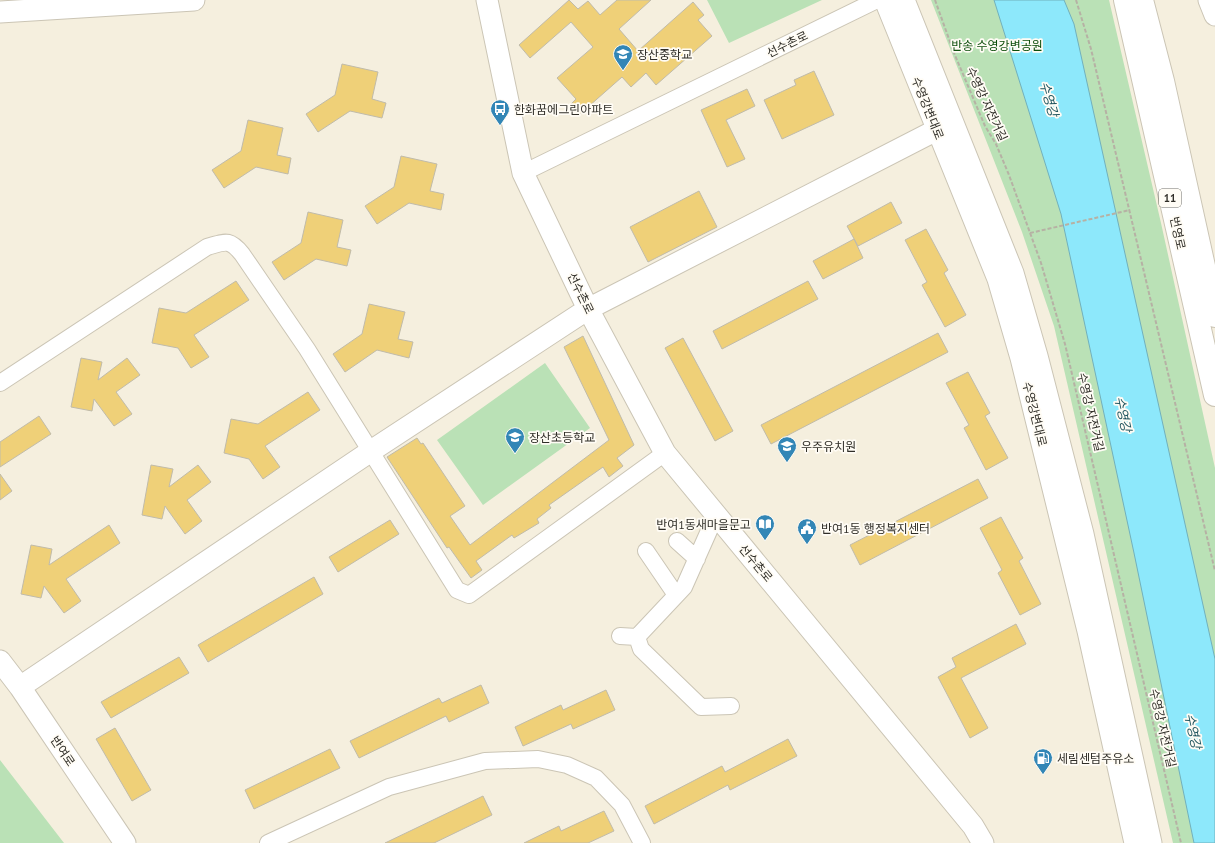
<svg xmlns="http://www.w3.org/2000/svg" width="1215" height="843" font-family="'PT Sans','Noto Sans KR',sans-serif">
  <rect width="100%" height="100%" fill="#f5efde"/>
  <!-- green -->
  <path fill="#bae1b6" d="M707 0H822L729 43Z
    M931 0H1109L1161 223 1215 468V843H1173L1054 326 1022 232Z
    M545 363 590 428 483 505 437 440Z
    M0 760 64 843H0Z"/>
  <!-- water -->
  <path fill="#8de8fb" stroke="#71b0bc" d="M994 0H1064L1074 24 1215 659V843H1194L1134 553 1061 214Z"/>
  <!-- building -->
  <path fill="#efd078" stroke="#c0bbaa" d="M569 0 578 9 588 1 600 15 617 0H651L619 29 638 51 693 2 704 15 698 20 712 36 656 85 646 73 631 87 622 77 580 114 571 104 576 99 557 78 593 47 571 22 530 58 519 45Z
    M342 64 378 72 372 99 386 103 382 118 350 111 318 132 306 114 335 95Z
    M814 71 834 115 782 139 764 100 796 85 794 80Z
    M747 89 755 106 726 120 745 159 727 167 701 110Z
    M248 120 283 128 277 155 291 158 288 174 256 167 224 188 212 170 241 151Z
    M401 156 437 164 430 191 444 194 441 210 409 203 377 224 365 206 394 187Z
    M699 191 717 227 648 262 630 227Z
    M891 202 902 223 858 246 847 226Z
    M308 212 343 220 337 247 351 250 347 266 316 259 284 280 272 262 301 243Z
    M926 229 948 270 944 273 966 315 945 327 922 285 927 282 905 240Z
    M854 239 863 258 823 279 813 261Z
    M236 281 249 300 194 335 209 357 191 368 178 348 152 343 159 308 186 313Z
    M808 281 818 299 722 349 713 331Z
    M369 304 405 312 398 339 413 342 409 358 377 350 345 372 333 354 362 334Z
    M938 333 948 352 771 444 761 425Z
    M583 336 634 445 617 458 623 466 609 477 603 467 549 505 551 508 537 519 539 523 514 538 512 535 476 561 482 570 471 578 449 547 447 548 387 457 417 438 421 444 423 443 465 506 450 516 470 545 609 440 564 347Z
    M683 338 733 431 715 441 665 348Z
    M81 358 102 362 98 380 127 358 140 375 116 392 132 414 114 426 94 399 92 411 71 407Z
    M968 372 990 413 985 416 1008 458 986 470 964 428 969 425 946 383Z
    M308 392 320 410 265 446 280 467 263 479 249 459 224 453 231 419 258 424Z
    M39 416 51 434 0 467V442Z
    M151 465 173 469 169 487 198 465 211 482 187 500 202 521 185 534 165 506 162 519 142 515Z
    M0 474 12 491 0 500Z
    M978 479 988 498 860 565 850 545Z
    M1001 517 1023 558 1019 561 1041 604 1020 615 998 573 1002 570 980 528Z
    M390 520 399 534 338 572 329 557Z
    M109 525 120 543 66 579 81 601 64 613 44 586 41 598 21 594 31 545 52 549 49 565Z
    M314 577 323 594 208 662 198 645Z
    M1016 624 1026 644 961 678 988 728 970 738 938 677 956 667 952 658Z
    M179 657 189 673 111 718 101 702Z
    M481 685 489 703 449 722 446 716 359 758 350 741 439 698 442 703Z
    M606 690 615 710 573 729 571 724 523 746 515 727 561 705 563 710Z
    M115 728 151 790 132 801 96 739Z
    M788 739 797 756 730 790 728 785 654 824 645 806 722 766 725 772Z
    M330 749 340 768 254 809 245 790Z
    M483 796 492 815 434 843H385Z
    M604 811 614 831 588 843H524L559 826 561 831Z"/>
  <g fill="none" stroke-linecap="round" stroke-linejoin="round">
    <!-- minor casing -->
    <g stroke="#cbc5b5" stroke-width="18">
      <path id="minor" d="M523 173 877 0
        M0 383 207 247C225 242 229 238 242 254L307 349 457 590 469 595 665 453
        M677 541 697 559
        M646 551 676 595
        M620 636 637 637 684 587 716 515
        M637 637 641 649 701 707 731 706
        M268 843 389 787 485 761 538 759 567 765 596 778 622 805 642 843"/>
    </g>
    <!-- major casing -->
    <g stroke="#cbc5b5" stroke-width="23">
      <path id="major" d="M487 0 523 173 588 309 665 453 973 826 983 843
        M885 0 998 279 1021 358 1088 631 1135 843
        M904 0 1013 273 1037 356 1083 534 1151 843
        M1209 0 1215 15
        M0 12 194 0
        M0 661 20 687 125 843
        M20 687 371 451 588 309 952 122"/>
    </g>
    <!-- highway casing -->
    <g stroke="#cbc5b5" stroke-width="24">
      <path id="highway" d="M1125 0 1215 395
        M1142 0 1163 81 1215 316"/>
    </g>
    <!-- path -->
    <path stroke="#b6b1a4" stroke-width="2" stroke-dasharray="4 2" stroke-linecap="butt" d="M935 0 954 53 985 126 996 144 1009 175 1041 263 1065 344 1181 843
      M1076 0 1091 49 1215 571
      M1030 233 1130 210"/>
    <!-- minor -->
    <use href="#minor" stroke="#fff" stroke-width="16"/>
    <!-- major -->
    <use href="#major" stroke="#fff" stroke-width="21"/>
    <!-- highway -->
    <use href="#highway" stroke="#fff" stroke-width="22"/>
  </g>
  <!-- icons -->
  <defs>
    <g id="school-pin" transform="scale(1)"><path d="M0 17L-7.5 6A9.5 9.5 0 1 1 7.5 6Z" fill="#3286b6" stroke="#fffcf5"/><path d="M0-5L7-2L0 1L-7-2ZM-4 1L0 2.5L4 1V4Q0 6-4 4Z" fill="#fff"/></g>
    <g id="bus-pin" transform="scale(1)"><path d="M0 17L-7.5 6A9.5 9.5 0 1 1 7.5 6Z" fill="#3286b6" stroke="#fffcf5"/><path d="M-5-6H5V4H4V6H2V4H-2V6H-4V4H-5ZM-3.5-4V0h7V-4ZM-3.5 1.2v1.5H-2V1.2ZM2 1.2v1.5H3.5V1.2Z" fill="#fff"/></g>
    <g id="library-pin" transform="scale(1)"><path d="M0 17L-7.5 6A9.5 9.5 0 1 1 7.5 6Z" fill="#3286b6" stroke="#fffcf5"/><path d="M-6-4Q-3-5.5-.7-3.5V5Q-3 3-6 4ZM6-4Q3-5.5 .7-3.5V5Q3 3 6 4Z" fill="#fff"/></g>
    <g id="civic-pin" transform="scale(1)"><path d="M0 17L-7.5 6A9.5 9.5 0 1 1 7.5 6Z" fill="#3286b6" stroke="#fffcf5"/><path d="M-.6-6.5H3V-4.5H.6V-3L4-1V1h2V6H-6V1h2V-1L-.6-3ZM-1.2 2.5V6h2.4V2.5Z" fill="#fff"/></g>
    <g id="fuel-pin" transform="scale(1)"><path d="M0 17L-7.5 6A9.5 9.5 0 1 1 7.5 6Z" fill="#3286b6" stroke="#fffcf5"/><path d="M-5.5-6h7V0h2V4h1.3V-2.5L3-4.5l.8-.8L6-3V5H2.5V1h-1V6h-7ZM-4.2-4.7v3.2H.2V-4.7Z" fill="#fff"/></g>
  </defs>
  <g fill-rule="evenodd">
    <use href="#school-pin" x="623" y="54"/>
    <use href="#bus-pin" x="500" y="109"/>
    <use href="#school-pin" x="515" y="437"/>
    <use href="#school-pin" x="787" y="446"/>
    <use href="#library-pin" x="765" y="524"/>
    <use href="#civic-pin" x="807" y="528"/>
    <use href="#fuel-pin" x="1043" y="758"/>
  </g>
  <g text-anchor="middle" dominant-baseline="central" stroke-width="3.5" stroke-linejoin="round" paint-order="stroke">
    <!-- shield labels -->
    <rect fill="#fffcf5" stroke="#6e6c66" stroke-width="1" x="1159" y="189" width="22" height="18" rx="3"/>
    <g font-size="11" font-weight="bold" fill="#302e28">
      <text x="1170" y="198">11</text>
    </g>
    <!-- street labels -->
    <g font-size="12" fill="#302e28" stroke="#fffcf5">
      <text transform="translate(787 44) rotate(-26)">선수촌로</text>
      <text transform="translate(987 104) rotate(65)">수영강 자전거길</text>
      <text transform="translate(928 108) rotate(68)">수영강변대로</text>
      <text transform="translate(1178 233) rotate(77)">번영로</text>
      <text transform="translate(581 293) rotate(64)">선수촌로</text>
      <text transform="translate(1091 412) rotate(77)">수영강 자전거길</text>
      <text transform="translate(1035 414) rotate(76)">수영강변대로</text>
      <text transform="translate(756 563) rotate(50)">선수촌로</text>
      <text transform="translate(1163 728) rotate(77)">수영강 자전거길</text>
      <text transform="translate(63 751) rotate(56)">반여로</text>
    </g>
    <!-- park labels -->
    <g font-size="12" fill="#0c4d0a" stroke="#fffcf5">
      <text x="997" y="45">반송 수영강변공원</text>
    </g>
    <!-- poi labels -->
    <g font-size="12" fill="#302e28" stroke="#fffcf5" text-anchor="start">
      <text x="637" y="54">장산중학교</text>
      <text x="514" y="109">한화꿈에그린아파트</text>
      <text x="529" y="437">장산초등학교</text>
      <text x="801" y="446">우주유치원</text>
      <text x="751" y="524" text-anchor="end">반여1동새마을문고</text>
      <text x="821" y="528">반여1동 행정복지센터</text>
      <text x="1057" y="758">세림센텀주유소</text>
    </g>
    <!-- water labels -->
    <g font-size="13" font-style="italic" fill="#1f545e" stroke="#fffcf5">
      <text transform="translate(1049 99) rotate(74)">수영강</text>
      <text transform="translate(1123 414) rotate(78)">수영강</text>
      <text transform="translate(1193 731) rotate(78)">수영강</text>
    </g>
  </g>
</svg>
